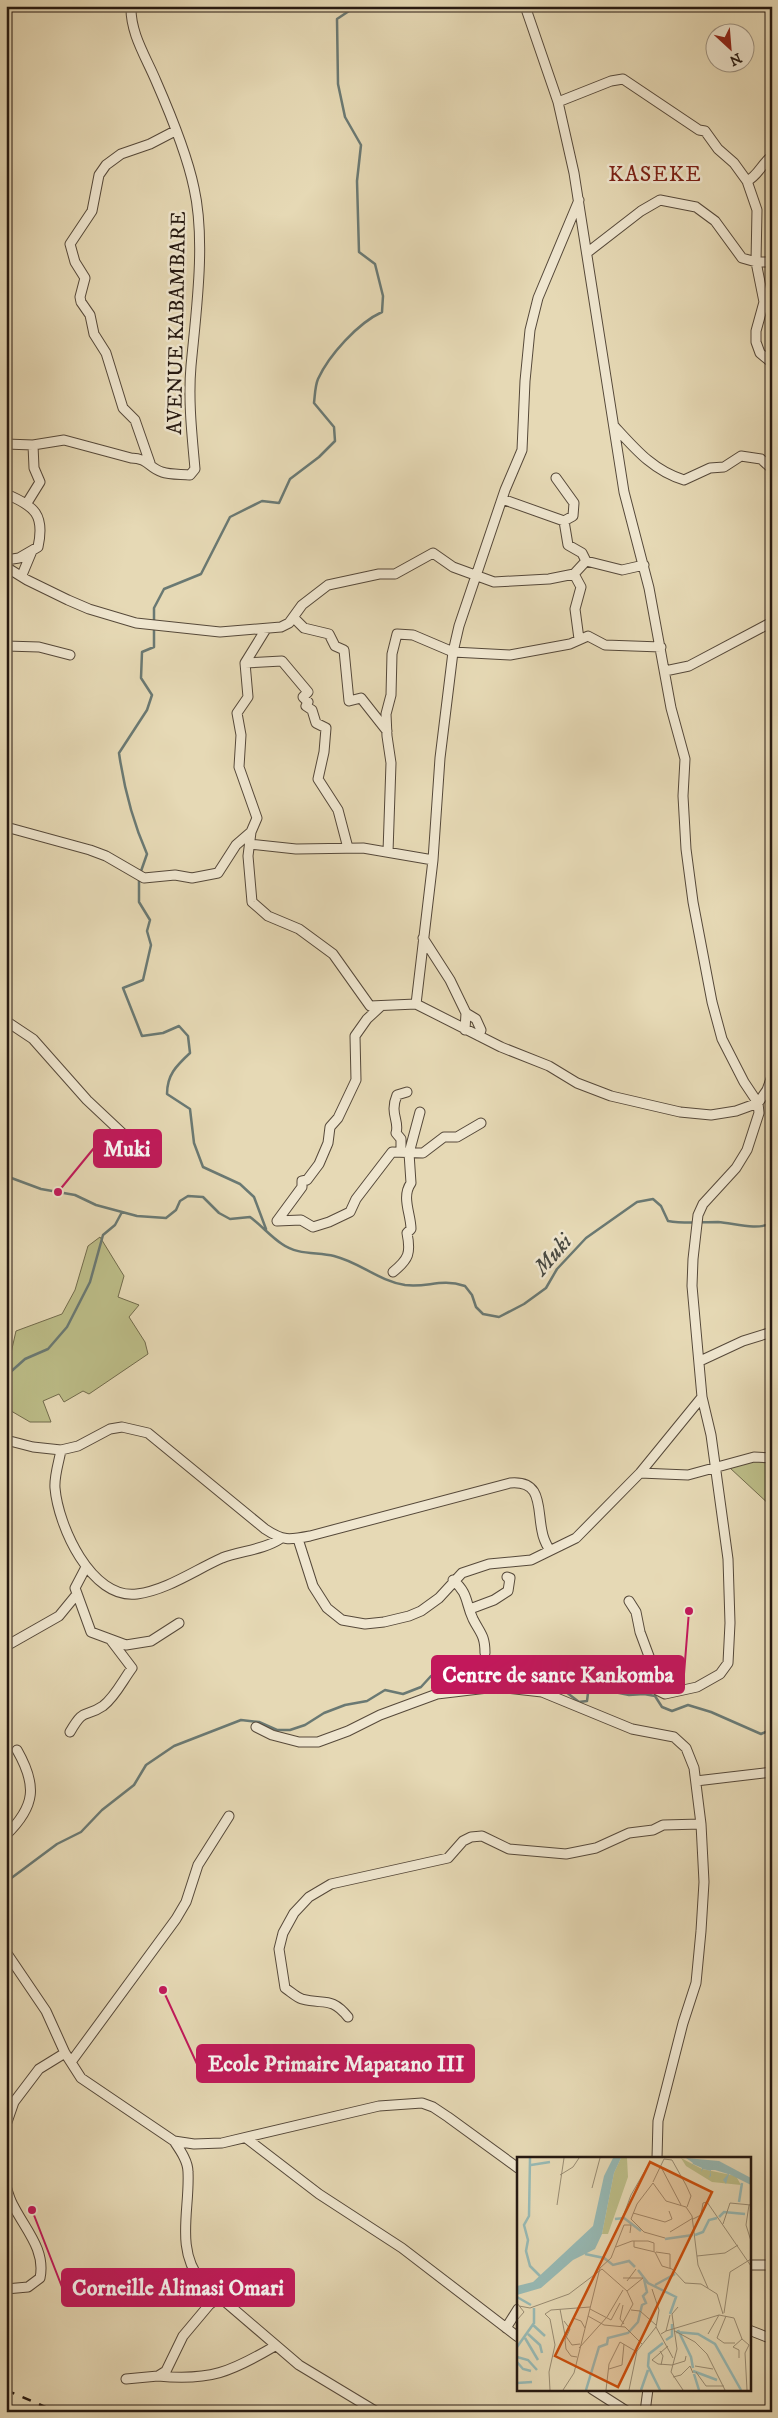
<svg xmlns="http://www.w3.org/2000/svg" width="778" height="2418" font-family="'IM FELL DW Pica',serif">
  <rect width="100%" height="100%" fill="#e6d9b5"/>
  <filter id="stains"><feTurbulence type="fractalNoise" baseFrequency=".004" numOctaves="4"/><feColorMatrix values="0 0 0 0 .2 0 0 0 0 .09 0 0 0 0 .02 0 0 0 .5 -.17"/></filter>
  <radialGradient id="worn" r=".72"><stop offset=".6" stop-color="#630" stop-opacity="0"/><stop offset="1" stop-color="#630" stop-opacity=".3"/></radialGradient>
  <!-- green -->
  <path fill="#bcbd88" stroke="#716b4c" d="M100 1237 124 1276 118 1297 139 1305 129 1317 145 1342 148 1354 89 1394 83 1391 64 1402 59 1394 43 1401 51 1422H30L6 1408V1360L11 1353 16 1331 62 1314 75 1290 88 1246Z
    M761 1459 772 1460V1507L730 1468Z"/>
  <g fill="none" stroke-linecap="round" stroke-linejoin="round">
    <!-- stream -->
    <path stroke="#6a7973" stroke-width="2.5" d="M140 874 147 854C132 820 124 788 119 753L147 710 152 695 141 678 142 652 154 647V608L164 589 201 574 230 517 262 501 279 503 290 479 319 457 335 441 334 427 314 403C315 395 315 386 318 379 329 355 358 323 382 312L383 296 375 264 359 252 357 181 361 145 345 117 338 84 337 19 349 11 348 6
      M139 879V902L150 920 147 931 151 945 143 980 123 988 142 1036 163 1033 179 1026 188 1036 190 1053C176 1066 167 1075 167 1094L190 1109 194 1143 203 1167 240 1184 254 1197 266 1229
      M6 1176 41 1189 75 1195 96 1205 137 1216 166 1218 176 1210 180 1201 188 1196 203 1197 219 1213 230 1219 250 1217C261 1225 271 1237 282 1244 297 1255 317 1252 334 1256 359 1262 379 1281 405 1285 428 1288 440 1278 465 1286L472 1295 476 1307 483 1314 499 1317 524 1304 546 1288 557 1269 586 1238 637 1202 653 1199 661 1206 668 1221C685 1224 700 1222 718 1222 734 1223 756 1231 772 1223
      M6 1376 25 1359 48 1349 67 1327 90 1282 103 1235 115 1225 122 1212
      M6 1882 57 1844 81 1832 102 1810 134 1785 146 1765 174 1746 241 1720 259 1722 277 1730H290L305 1725 324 1713 345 1705 367 1701 385 1690 403 1694 421 1687 431 1676 472 1670 557 1685 579 1702 587 1701 588 1693 595 1688 629 1695 644 1694 655 1696 662 1707 672 1711 688 1705 711 1712 761 1734 772 1729"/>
    <!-- street casing -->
    <g stroke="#56493a" stroke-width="11">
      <path id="street" d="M525 6 558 102 574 173 624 492 649 588 671 708 685 759 683 796 686 849 693 902 712 1002 722 1039 744 1082 758 1103 759 1113 747 1150 736 1168 703 1204 698 1215 693 1259 692 1286 702 1397 711 1435 728 1559 730 1623 728 1663 720 1674 697 1687 665 1694 657 1690 653 1667 640 1632 636 1612 629 1601
        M558 102 611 81 623 79 699 130 705 131 718 149 734 163 747 181 757 210 756 262 764 302 756 331V342L760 353 772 363
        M747 181C758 176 762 163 772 156
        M588 252 641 211 660 200 696 207 715 221 742 258 756 262H772
        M615 427C636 450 654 471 684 480L710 468 724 467 741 456 761 459 772 469
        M6 444 33 445 64 440 131 458C148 458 149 468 162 472 170 475 182 474 190 475L195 469C192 435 188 400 191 366 196 312 206 241 194 188 187 154 170 113 156 81 146 57 130 33 131 6
        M150 463 135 420 123 408 106 353 94 334 90 315 81 302 80 297 85 278 75 262 70 244 92 211 99 175 106 165 121 154 150 144 175 131
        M6 494C35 506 45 515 38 547L19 558 6 560
        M502 499 564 521 573 516 574 503 556 478
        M27 503 40 482 34 468 33 445
        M564 521 568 545 582 553 586 561
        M6 567 27 580 68 600 89 609 136 623 220 632 281 627 289 623 302 605 328 585 379 574H395L433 553 453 567 494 582 549 579 574 574 586 561 622 570 644 565
        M574 574 581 587 575 609 579 639
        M22 575 32 551
        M294 618 304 628 329 634 335 646 344 650 349 701 361 698 387 731
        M266 629 245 663 248 697 237 713 241 735 239 767 257 818 251 832 248 856 252 902 268 916 299 929 333 954 370 1006 416 1004 501 1047 549 1066 577 1083 611 1096 680 1112 711 1115 736 1111 758 1103 767 1090 772 1076
        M6 646 39 647 70 655
        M245 663 282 661 308 692 303 697 308 702 306 706 312 710 316 723 326 728 324 752 318 779 338 810 348 848
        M665 671 689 666 772 622
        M6 827 90 850 106 856 144 878 175 875 192 878 218 873 236 845 251 832
        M250 844 296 849 363 848 433 860
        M388 852 391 763 387 736 386 714 391 695 392 654 397 634 413 635 453 652 510 655 570 644 588 636 605 645 661 647
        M423 938 450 980 466 1013
        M416 1004 433 860 440 758 453 652 459 626 505 490 522 450 525 381 530 330 538 298 579 200
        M380 1007 367 1019 355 1036 356 1080 338 1118 330 1127 328 1143 319 1164 307 1180 302 1181V1187L277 1221 301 1220 313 1227 329 1222 350 1212 356 1199 392 1152 423 1153 444 1137H457L481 1123
        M6 1021 33 1039 87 1100 137 1147
        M465 1030 466 1013 476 1019 481 1030 479 1036
        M401 1152V1139L396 1133C400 1121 389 1114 397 1095L407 1092
        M393 1272C409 1259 411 1253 407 1233L411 1229C411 1214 401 1197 411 1183L409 1153 420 1112
        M700 1361 743 1341 772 1332
        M6 1440 33 1447 61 1450 78 1446 110 1429 122 1427 148 1433 265 1529C283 1541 289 1540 310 1536L510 1483C543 1480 537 1508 542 1531 543 1537 546 1544 549 1549
        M61 1450C59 1462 54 1476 55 1488 58 1525 91 1600 137 1594 167 1590 195 1570 222 1558 240 1551 263 1550 280 1539
        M640 1473 688 1475 754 1457 772 1458
        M298 1539 313 1586 327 1608 342 1620 365 1624 384 1622 409 1616 421 1611 439 1598 462 1573 489 1564 531 1560 576 1538 640 1473 702 1397
        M86 1567 75 1588 91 1632 126 1645 151 1641 179 1623
        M453 1580C469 1594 465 1602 473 1619 480 1633 485 1635 485 1653
        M470 1609 494 1600 508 1591 510 1578 507 1577
        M8 1645 59 1616 77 1594
        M256 1727 272 1735 299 1742H318L348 1731 380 1715 437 1694 496 1687 542 1692 632 1729 674 1737 686 1748 694 1768 701 1824 704 1882 701 1931 696 1983 683 2023 658 2121 657 2158
        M70 1732C85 1706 84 1719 103 1706 115 1697 123 1680 132 1668L110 1639
        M696 1781 772 1772
        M6 1835C36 1806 37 1785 17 1750
        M6 1952 46 2011 65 2053 81 2078 174 2141C180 2150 188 2161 188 2172 190 2209 175 2249 201 2281L299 2365 377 2412
        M348 2017C331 1996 324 2005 302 1999 296 1997 290 1991 285 1988L279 1949 283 1933 294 1913 309 1897 331 1884 448 1858 463 1841 471 1837 482 1836 509 1849 566 1854 596 1848 629 1833 653 1830 663 1825 701 1824
        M71 2062 176 1919 186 1902 198 1865 229 1816
        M6 2125 14 2102 39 2069 65 2053
        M246 2138 319 2194 402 2248 518 2337
        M174 2141 194 2144 222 2143 379 2106 422 2103 433 2107 448 2117 518 2168
        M6 2186C8 2193 10 2200 13 2205 25 2229 46 2250 40 2278L28 2287 6 2289
        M749 2265H772
        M506 2328 518 2309
        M749 2330 772 2339
        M158 2376C210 2381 231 2372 275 2346
        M126 2379 158 2376 166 2371 183 2336 209 2305 218 2298
        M592 2389 628 2412
        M645 2412 648 2389"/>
    </g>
    <!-- street -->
    <use href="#street" stroke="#efe6cf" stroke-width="9"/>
    <!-- rail -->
    <path stroke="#261911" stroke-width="2.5" stroke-dasharray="9 9" stroke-linecap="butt" d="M6 2390 57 2412"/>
  </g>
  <g text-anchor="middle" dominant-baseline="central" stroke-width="5" stroke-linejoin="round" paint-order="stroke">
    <!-- street labels -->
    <g font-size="21" fill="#261911" stroke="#efe6cf">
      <text transform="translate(177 323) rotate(-89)">AVENUE KABAMBARE</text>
    </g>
    <!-- neighbourhood labels -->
    <g font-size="22" letter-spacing="1" fill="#7a1f14" stroke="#efe6cf">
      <text x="655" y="174">KASEKE</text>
    </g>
    <!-- water labels -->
    <g font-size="22" font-style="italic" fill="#484942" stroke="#efe6cf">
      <text transform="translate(553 1255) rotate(-49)">Muki</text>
    </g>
  </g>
  <!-- overview -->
  <g transform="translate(517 2157)">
    <rect width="234" height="234" fill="#e6d9b5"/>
    <path d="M104 1H110L111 20 91 77H85L97 16ZM164 1 185 12 219 19 224 28 195 25 169 9Z" fill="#bcbd88"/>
    <path d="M96 1H104L97 16 85 77 78 92 56 103 24 131 0 138V129L16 125 76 69 87 19ZM169 1 202 4 234 21V28L212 17 209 27 206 23 211 17 198 13H194V19L192 21 194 14 186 12 184 15 185 11 176 7 174 10 176 6Z" fill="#97b9b4"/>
    <path fill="none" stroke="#97b9b4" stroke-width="2.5" d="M13 1 12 59 7 68 11 83 9 94 13 109 24 120M14 8 33 5M222 45 225 26M202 60 207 55 228 57M98 62 107 61 124 74M178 78 186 75 192 63 200 61M148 82 176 78M68 97 87 101 96 108 112 104 118 110M121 113 131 126 159 140 153 157M138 128 158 117M0 140 14 148M15 167 28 179M161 173 174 200 176 211M159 175 181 177 198 187 224 233M11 177 23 188 25 196M8 181 21 203M149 183 155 179V167M0 190 17 166V151M0 200 11 203 20 213M0 205 6 212 14 214M176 214 200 223M177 217 182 233M0 226 15 225M69 233 82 190 90 187 91 181 111 176 121 165 125 148 129 146 126 139 130 135 127 122M124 233 131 213M143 233 131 209 132 197 146 186"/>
    <path fill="none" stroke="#998c73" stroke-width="1" d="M147 2 155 3 169 28 174 39 170 50M43 18 56 10 62 1M136 25 147 2M75 31 83 1M40 48 47 1M232 48 229 68 234 84M116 56 148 65 155 62 152 54M107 57 114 38 133 5 144 10 164 48M176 62 184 58 186 46 190 45 234 109M206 67 213 46 234 48M153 75 176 61M148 81 127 75 114 62 120 47 136 26 149 44 169 50 175 59 181 108 191 131M117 84V90L138 95 145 109 155 112 168 126 184 127 200 137 206 157M99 90 115 84H131L137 86V94M139 95 153 97V111M180 99 208 96 221 88M106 121H126L110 134M110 124 119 112M0 146 7 155 0 163M106 148 103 162 107 167M2 149 13 151 52 137 85 112 110 134 116 147 104 169M161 150 155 157 160 192 154 215 166 233M43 152 48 178 55 188 63 187M73 152 94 163 103 146M114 153 123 154 139 168M207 156 213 115 234 102M71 159 87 168 108 170 125 187M209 159 200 181 207 186H218M56 161 64 164 68 171M47 164 53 172 48 183 49 192 54 199 60 200M139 170 156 201M149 174 202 158 217 161 225 182 232 188 228 196 230 233M158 174 178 185 190 197 208 233M144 177 149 174 153 158M191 177 202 158M151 189 135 203 141 207 155 208M62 191 90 160 106 133M143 194 146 199 144 208M222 201V193L216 190 225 182M155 208 168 204 169 199M178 209 196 212M92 212 105 208 107 187M179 215 189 229H207M156 220 164 218 173 209 176 216M33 233 32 215 38 188 33 162 28 157 34 153 73 150M46 233 57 216 83 111 94 101 107 68H114L113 76M89 233 92 207 103 185 120 195M112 233 120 194 139 170 142 153 135 132"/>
    <path fill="#cb4f0d" fill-opacity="0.15" stroke="#cb4f0d" stroke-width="2.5" d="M133 5 195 35 101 230 38 199Z"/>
    <rect width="234" height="234" fill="none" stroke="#261911" stroke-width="2.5"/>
  </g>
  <!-- callouts -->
  <path fill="none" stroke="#c2185b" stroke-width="2" d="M58 1192L94 1148M689 1611L684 1674M163 1990L197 2064M32 2210L62 2287"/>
  <g fill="#c2185b" stroke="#efe6cf" stroke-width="2">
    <circle cx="58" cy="1192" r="5"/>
    <circle cx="689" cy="1611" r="5"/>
    <circle cx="163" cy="1990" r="5"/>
    <circle cx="32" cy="2210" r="5"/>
  </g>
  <g fill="#c2185b" stroke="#c2185b" stroke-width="2">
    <rect x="94" y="1130" width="67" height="37" rx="5"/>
    <rect x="432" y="1656" width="252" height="37" rx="5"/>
    <rect x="197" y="2045" width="277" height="37" rx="5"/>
    <rect x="62" y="2269" width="232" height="37" rx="5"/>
  </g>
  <g font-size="22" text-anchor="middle" font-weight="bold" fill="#fff">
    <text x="127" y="1156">Muki</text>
    <text x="558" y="1682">Centre de sante Kankomba</text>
    <text x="336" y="2071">Ecole Primaire Mapatano III</text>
    <text x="178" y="2295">Corneille Alimasi Omari</text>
  </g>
  <!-- margin -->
  <rect width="778" height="2418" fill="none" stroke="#e6d9b5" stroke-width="25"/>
  <rect x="8" y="8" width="763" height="2403" fill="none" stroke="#261911" stroke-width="2.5"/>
  <rect x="12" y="12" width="753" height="2393" fill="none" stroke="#261911"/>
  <!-- north arrow -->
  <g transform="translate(730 48) rotate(154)"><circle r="24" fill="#efe6cf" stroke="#9f9483"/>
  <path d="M0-4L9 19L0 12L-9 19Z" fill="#8f2418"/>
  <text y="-8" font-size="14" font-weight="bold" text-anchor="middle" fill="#261911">N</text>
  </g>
  <rect width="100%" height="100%" filter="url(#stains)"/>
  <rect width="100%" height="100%" fill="url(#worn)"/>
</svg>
